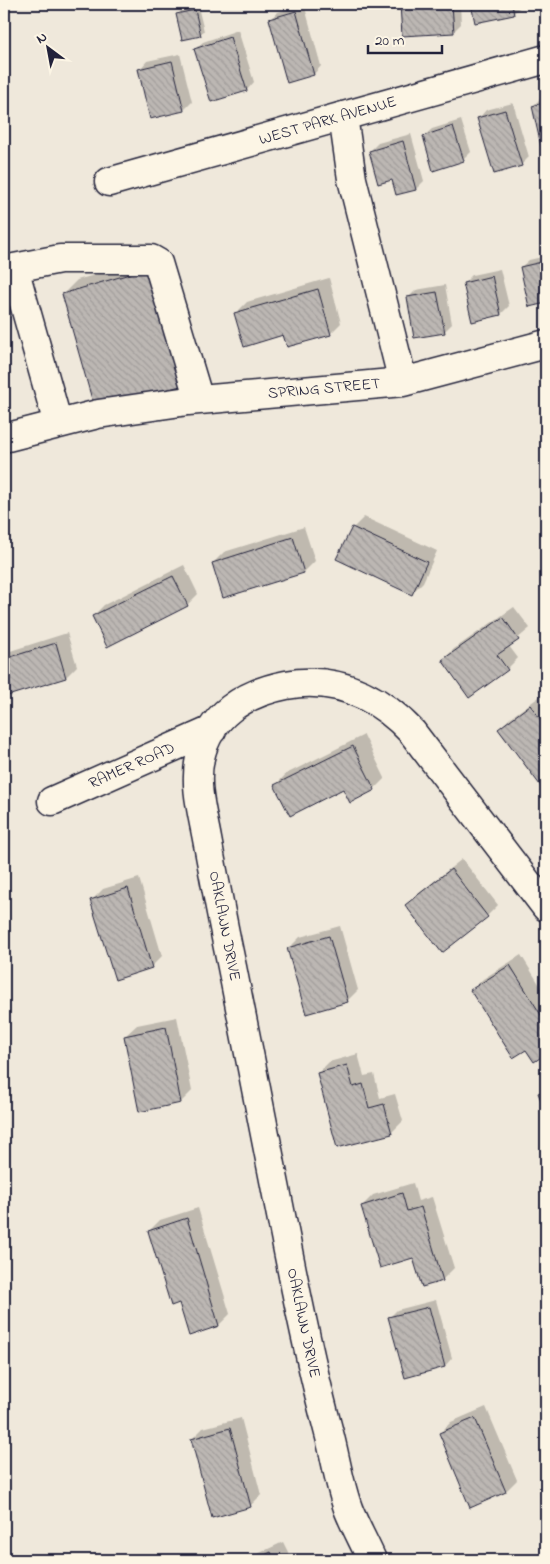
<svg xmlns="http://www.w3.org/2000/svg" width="550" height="1564" font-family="'Indie Flower',sans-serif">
  <defs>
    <pattern id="building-back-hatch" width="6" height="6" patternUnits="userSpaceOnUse" patternTransform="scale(1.25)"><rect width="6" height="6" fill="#bcb7b3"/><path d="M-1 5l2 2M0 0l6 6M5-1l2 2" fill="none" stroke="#a19d9b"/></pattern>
  </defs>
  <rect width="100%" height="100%" fill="#efe8db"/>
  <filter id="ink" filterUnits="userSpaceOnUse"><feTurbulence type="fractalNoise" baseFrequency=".02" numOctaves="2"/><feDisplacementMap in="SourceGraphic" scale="10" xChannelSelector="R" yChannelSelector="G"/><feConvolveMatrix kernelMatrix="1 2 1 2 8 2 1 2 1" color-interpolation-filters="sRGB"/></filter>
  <g filter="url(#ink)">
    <!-- shadow -->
    <path fill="#0003" d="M304 4 321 66 314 74 288 81 270 19 278 12Z
      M401 4H460L461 24 453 32 403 35Z
      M473 4H520L521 6 513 14 476 21Z
      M198 7 204 31 200 34 178 15 181 11Z
      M238 30 254 82 247 90 195 49 203 42Z
      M180 54 192 102 184 110 151 118 140 69 147 61Z
      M546 97V143L542 144 533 106 541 98Z
      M513 103 529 157 521 165 479 118 486 110Z
      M461 120 471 152 463 160 424 136 432 129Z
      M411 134 424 181 416 189 397 194 393 179 370 151 378 143Z
      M164 255 197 370 63 294 77 280Z
      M546 256V302L530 306 521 267 529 260Z
      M500 269 509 306 501 314 473 321 464 283 472 275Z
      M329 278 341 323 330 334H284L236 313 247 302Z
      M445 285 452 324 444 332 408 298 416 290Z
      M364 517 437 551 423 582 412 593 353 528Z
      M304 527 315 561 304 572 213 563 224 552Z
      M184 565 198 594 187 605 93 616 104 605Z
      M514 607 530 628 509 646 518 658 507 669 443 660 454 649Z
      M67 633 77 666 66 677 4 696V653Z
      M542 695 546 701V791L499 729 510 718Z
      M364 735 385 778 374 789 275 786 286 774Z
      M462 859 498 905 487 916 406 905 418 894Z
      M139 878 162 956 151 967 92 900 103 889Z
      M340 926 358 990 347 1001 289 948 300 937Z
      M521 955 546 995V1053L534 1060 527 1048 472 990 483 979Z
      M177 1017 192 1091 181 1102 125 1036 137 1025Z
      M358 1054 364 1076 374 1074 380 1098 395 1094 403 1121 391 1133 318 1073 329 1062Z
      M413 1183 418 1201 432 1197 454 1268 442 1280 414 1256 362 1206 373 1195Z
      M198 1208 230 1314 219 1325 180 1301 149 1231 160 1220Z
      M436 1300 452 1358 445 1366 389 1318 397 1310Z
      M486 1407 517 1480 506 1491 440 1433 451 1422Z
      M241 1418 261 1495 250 1506 192 1439 203 1428Z
      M283 1542 292 1560H245L247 1559Z"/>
    <!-- building -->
    <path fill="url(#building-back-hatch)" stroke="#22223b" d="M400 4H452L454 33 402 36Z
      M471 4H512L514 15 475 23Z
      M195 10 201 36 182 40 176 14Z
      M296 11 314 75 287 83 269 19Z
      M230 37 247 91 211 102 194 49Z
      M172 61 184 111 150 119 138 69Z
      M546 102V145L541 146 532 106Z
      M505 110 522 166 494 174 477 118Z
      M453 126 464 161 433 171 423 136Z
      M403 141 416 190 396 195 392 180 378 184 369 151Z
      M546 261V303L529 307 520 267Z
      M150 268 184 385 95 410 62 294Z
      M492 276 501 315 472 322 463 283Z
      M318 289 331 335 287 347 283 335 244 347 234 313Z
      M437 292 445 333 414 338 407 297Z
      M352 527 427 562 412 595 336 559Z
      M293 537 304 573 223 598 212 563Z
      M173 576 188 606 107 647 92 616Z
      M503 617 519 640 497 655 508 670 469 698 442 660Z
      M56 643 66 678 4 697V659Z
      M530 705 546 726V793L498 729Z
      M353 746 375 790 350 803 343 789 290 816 274 785Z
      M451 869 488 917 442 953 405 905Z
      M128 888 152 968 115 980 90 900Z
      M329 936 348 1002 306 1014 287 948Z
      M510 965 546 1023V1054L534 1062 526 1050 513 1058 470 990Z
      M166 1027 181 1103 139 1112 124 1036Z
      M347 1065 353 1087 363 1084 369 1108 384 1104 392 1134 337 1148 317 1073Z
      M546 1090V1113L538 1093Z
      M402 1193 407 1211 421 1207 443 1281 422 1287 413 1258 380 1268 361 1206Z
      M187 1218 219 1326 189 1336 179 1303 171 1306 148 1231Z
      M429 1307 445 1367 405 1378 388 1317Z
      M475 1418 506 1492 470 1508 439 1433Z
      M230 1428 251 1507 212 1518 191 1439Z
      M271 1552 275 1560H254Z"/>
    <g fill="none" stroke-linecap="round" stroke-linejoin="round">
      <!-- minor casing -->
      <g stroke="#22223b" stroke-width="31">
        <path id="minor" d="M343 116 352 179 403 382
          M109 182 546 59
          M58 424 14 268 60 259H151L158 263 199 400
          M4 438 98 414 188 401 403 382 546 344
          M52 801 212 730
          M372 1560C365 1544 356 1528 349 1511 340 1488 336 1461 330 1437 314 1377 301 1317 289 1256 270 1160 251 1064 232 967 223 925 215 882 207 839 202 812 194 785 200 758 209 715 245 693 286 685 336 676 378 696 412 732L546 907"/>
      </g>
      <!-- minor -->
      <use href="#minor" stroke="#fcf5e5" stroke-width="28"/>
    </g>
  </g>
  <g text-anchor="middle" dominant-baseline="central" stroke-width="5" stroke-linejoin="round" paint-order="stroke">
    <!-- street labels -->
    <g font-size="16" fill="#22223b" stroke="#fcf5e5">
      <text transform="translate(328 121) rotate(-16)">WEST PARK AVENUE</text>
      <text transform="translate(324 389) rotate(-5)">SPRING STREET</text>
      <text transform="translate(132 766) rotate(-24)">RAMER ROAD</text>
      <text transform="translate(224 926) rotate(79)">OAKLAWN DRIVE</text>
      <text transform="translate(303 1323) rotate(78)">OAKLAWN DRIVE</text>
    </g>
  </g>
  <!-- margin -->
  <rect width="550" height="1564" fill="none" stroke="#fcf5e5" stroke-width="20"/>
  <rect x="10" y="10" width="530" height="1544" fill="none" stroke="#22223b" stroke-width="2" filter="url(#ink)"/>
  <!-- north arrow -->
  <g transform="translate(48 48) rotate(328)" stroke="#fcf5e5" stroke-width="4" paint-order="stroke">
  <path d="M0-4L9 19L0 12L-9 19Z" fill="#22223b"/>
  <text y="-8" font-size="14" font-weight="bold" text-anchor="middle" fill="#22223b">N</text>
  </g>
  <!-- scale -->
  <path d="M368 45v8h74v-8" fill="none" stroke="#22223b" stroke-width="2.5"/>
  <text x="375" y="45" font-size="15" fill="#22223b" stroke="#fcf5e5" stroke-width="4" paint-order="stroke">20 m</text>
</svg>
